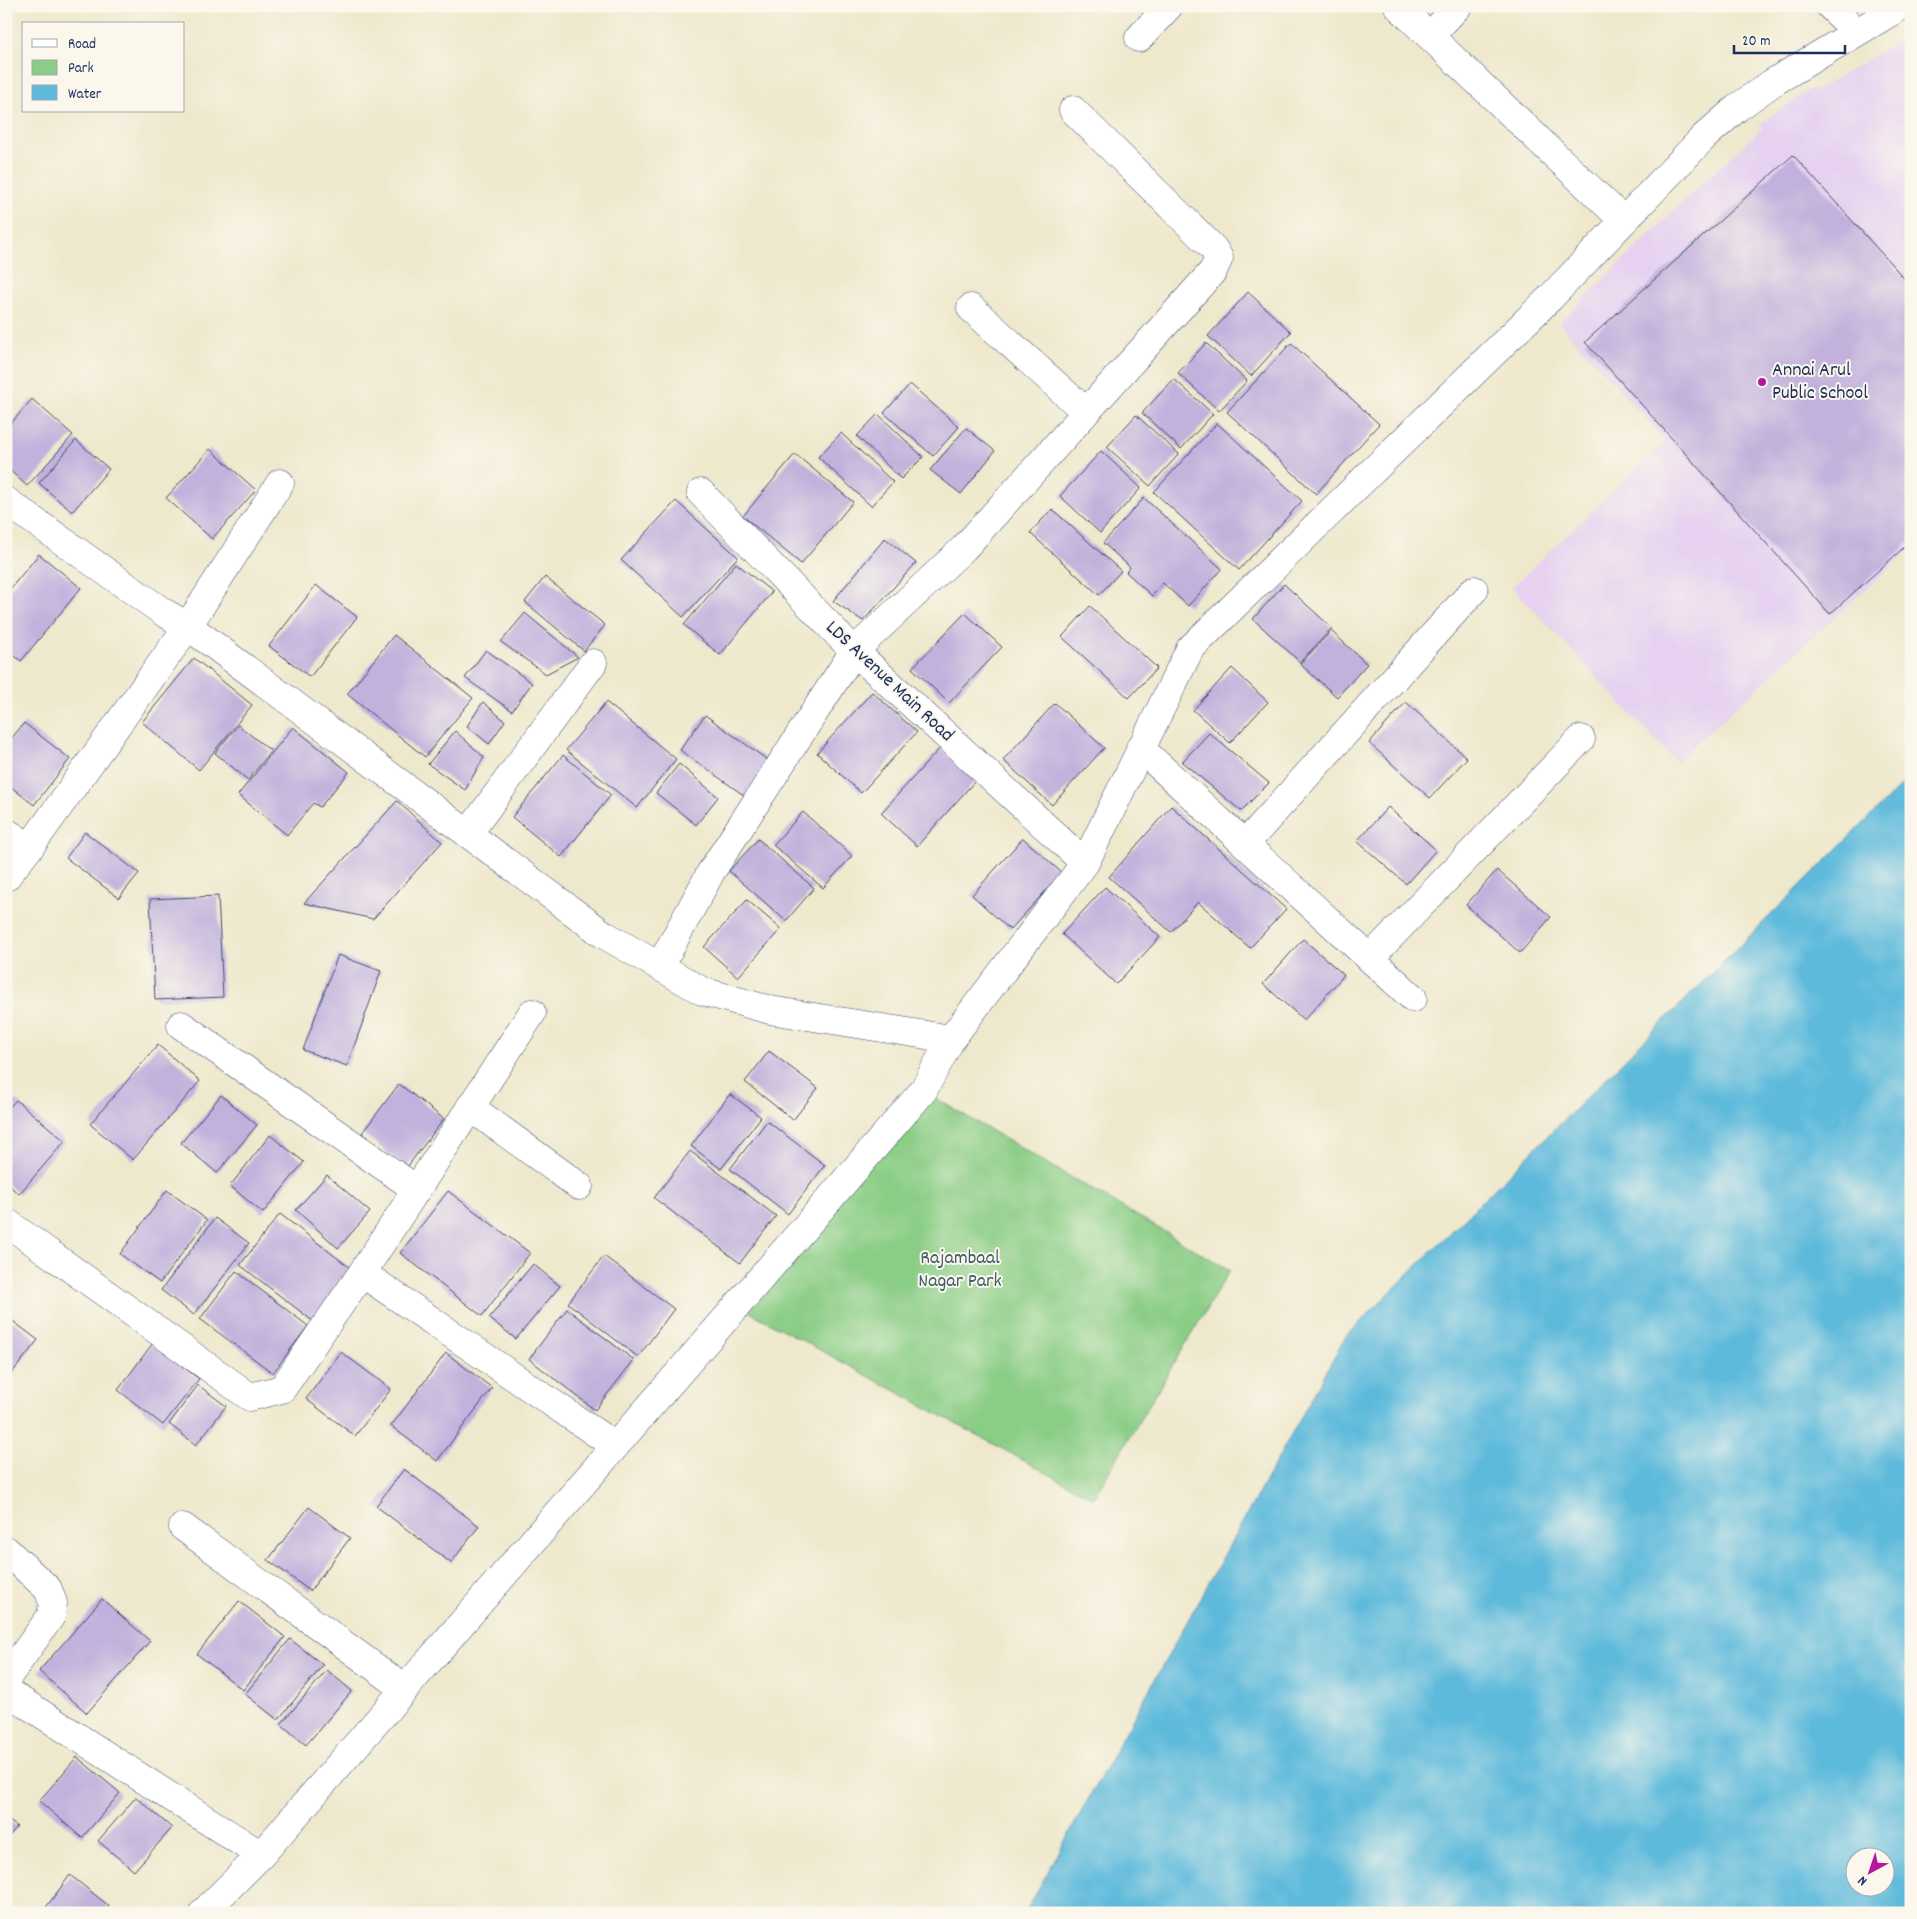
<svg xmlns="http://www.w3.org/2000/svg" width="1917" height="1919" font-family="Dekko,sans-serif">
  <rect width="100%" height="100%" fill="#fbf7ec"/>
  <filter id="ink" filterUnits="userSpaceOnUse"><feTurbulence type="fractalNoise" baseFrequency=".02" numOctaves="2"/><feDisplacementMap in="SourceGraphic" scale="10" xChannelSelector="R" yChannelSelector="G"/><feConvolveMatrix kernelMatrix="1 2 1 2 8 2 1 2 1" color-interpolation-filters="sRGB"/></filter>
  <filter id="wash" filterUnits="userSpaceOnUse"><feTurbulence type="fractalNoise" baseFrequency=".0096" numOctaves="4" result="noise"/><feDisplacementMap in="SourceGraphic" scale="20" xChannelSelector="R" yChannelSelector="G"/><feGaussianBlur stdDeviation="1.12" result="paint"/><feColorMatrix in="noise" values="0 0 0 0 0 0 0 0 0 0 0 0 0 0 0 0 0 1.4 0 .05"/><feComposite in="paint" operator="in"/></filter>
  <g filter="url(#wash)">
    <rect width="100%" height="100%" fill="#eee8cc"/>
    <!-- built -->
    <path fill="#e6d2f0" d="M1911 34V548L1676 762 1512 587 1666 441 1559 323 1698 187 1762 128 1760 124 1813 87 1815 91Z"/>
    <!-- green -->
    <path fill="#8acd85" stroke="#527e72" d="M923 1091 1230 1270 1093 1498 737 1305Z"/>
    <!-- water -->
    <path fill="#5dbadb" stroke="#3c749c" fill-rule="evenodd" d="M1911 776V1913H1025L1346 1336ZM1854 1856H1884V1886H1854Z"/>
    <g id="blocks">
      <!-- building -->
      <path fill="#c1b1dc" d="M1793 155 1911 286V541L1830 614 1585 342Z
        M1248 292 1291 332 1251 376 1208 336Z
        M1206 343 1247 381 1219 411 1178 373Z
        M1291 343 1379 424 1316 494 1227 412Z
        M1174 379 1213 414 1181 449 1142 413Z
        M910 384 959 427 933 456 884 413Z
        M32 399 73 435 27 486 6 467V429Z
        M878 414 923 457 901 479 857 436Z
        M1136 415 1179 454 1150 486 1107 447Z
        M1217 423 1302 501 1239 570 1154 492Z
        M966 428 995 451 961 494 930 470Z
        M841 433 893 482 871 506 818 457Z
        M76 440 109 469 72 512 39 483Z
        M210 449 256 490 212 539 166 498Z
        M1101 451 1141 488 1100 533 1060 496Z
        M795 454 853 502 801 564 743 516Z
        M1144 498 1222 569 1188 606 1163 583 1152 596 1126 572 1130 567 1103 543Z
        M676 501 738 557 683 617 621 560Z
        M1052 509 1121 571 1099 595 1030 533Z
        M885 538 916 563 863 621 833 601Z
        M39 554 81 588 21 661 6 649V594Z
        M736 563 772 592 720 655 684 625Z
        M545 577 605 625 584 651 525 602Z
        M1284 584 1332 628 1300 662 1253 619Z
        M316 585 357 617 310 677 269 646Z
        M1090 606 1157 668 1129 698 1062 637Z
        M525 613 578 657 546 674 501 642Z
        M965 613 1002 647 949 703 912 668Z
        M1331 631 1367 664 1337 697 1300 664Z
        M394 635 473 698 425 757 347 694Z
        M486 650 532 683 512 711 465 678Z
        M194 658 252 705 199 770 142 722Z
        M1232 668 1268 702 1230 743 1193 710Z
        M872 692 917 732 861 793 817 753Z
        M483 702 505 721 489 744 467 726Z
        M606 702 676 759 637 808 566 750Z
        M1406 702 1467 758 1430 798 1369 743Z
        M1055 703 1104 748 1052 805 1003 760Z
        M705 715 769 761 745 796 680 750Z
        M24 723 70 759 34 805 6 783V745Z
        M238 725 271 751 248 780 215 753Z
        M293 727 349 772 320 807 313 803 287 835 238 795Z
        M455 731 484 757 465 790 428 764Z
        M1209 733 1269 783 1241 811 1182 762Z
        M940 748 975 781 917 846 881 813Z
        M563 755 611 795 561 857 512 817Z
        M679 764 718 797 696 825 656 793Z
        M397 801 442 842 373 919 304 903Z
        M1171 806 1286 909 1250 948 1198 902 1171 932 1109 877Z
        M1388 807 1436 850 1406 884 1357 841Z
        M803 812 852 856 823 888 773 845Z
        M85 832 139 873 119 898 66 858Z
        M1023 838 1062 873 1010 930 972 895Z
        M758 839 814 888 786 921 729 871Z
        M1497 870 1551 917 1520 953 1466 905Z
        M1105 887 1160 937 1116 984 1062 934Z
        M218 896 223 997 155 1000 150 899Z
        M747 900 781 929 738 977 704 947Z
        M1303 939 1344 975 1304 1020 1263 984Z
        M338 955 381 971 347 1066 303 1050Z
        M158 1045 200 1081 133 1160 90 1124Z
        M769 1051 818 1088 793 1120 745 1082Z
        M399 1084 444 1119 407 1167 362 1133Z
        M730 1094 761 1117 721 1169 691 1146Z
        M221 1095 257 1125 217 1173 181 1143Z
        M16 1100 65 1141 19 1194 6 1183V1111Z
        M767 1121 825 1165 788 1214 730 1169Z
        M270 1135 304 1162 263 1213 230 1186Z
        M690 1151 776 1216 740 1263 654 1198Z
        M327 1175 370 1212 338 1248 296 1210Z
        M167 1190 207 1220 160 1283 120 1254Z
        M448 1191 530 1253 482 1316 400 1253Z
        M280 1214 357 1273 318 1325 240 1265Z
        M215 1218 249 1243 194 1315 161 1290Z
        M604 1256 674 1309 638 1357 568 1303Z
        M533 1264 560 1286 516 1339 489 1318Z
        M236 1271 308 1326 273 1373 200 1319Z
        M567 1309 634 1360 595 1410 529 1359Z
        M6 1316 38 1340 8 1378 6 1377Z
        M153 1343 199 1379 163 1425 118 1390Z
        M341 1352 391 1389 355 1436 306 1399Z
        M446 1353 492 1388 437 1461 391 1426Z
        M198 1385 226 1406 196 1445 169 1424Z
        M404 1469 479 1526 451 1563 376 1506Z
        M309 1507 350 1538 310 1591 268 1560Z
        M102 1599 150 1641 87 1713 39 1671Z
        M239 1601 285 1637 243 1690 197 1654Z
        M290 1639 323 1665 278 1720 245 1694Z
        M327 1670 352 1691 306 1745 281 1724Z
        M77 1757 120 1793 82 1838 39 1801Z
        M136 1797 172 1828 134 1871 98 1841Z
        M6 1818 17 1827 6 1840Z
        M70 1875 109 1906 103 1913H48L44 1910Z"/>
    </g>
  </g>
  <g filter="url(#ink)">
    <use href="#blocks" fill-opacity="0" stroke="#3b4b6e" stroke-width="1"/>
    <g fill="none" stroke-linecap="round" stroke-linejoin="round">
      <!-- minor casing -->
      <g stroke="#3b4b6e" stroke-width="29">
        <path id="minor" d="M1398 6 1623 220
          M1830 6 1857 32
          M1430 36 1458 6
          M1139 38 1169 6
          M971 308 1086 412
          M701 493 854 651 1085 863
          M6 501 163 612 188 626 603 934 702 991 770 1010 951 1039
          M1140 748 1413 998
          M6 832 30 847
          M468 834 593 663
          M1245 844 1474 590
          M6 877 30 847 188 626 280 483
          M1370 958 1581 739
          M660 966 711 872 854 651 964 548 1213 271 1219 258 1213 248 1073 110
          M532 1013 362 1273 615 1446
          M181 1025 416 1189
          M470 1107 579 1186
          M6 1222 250 1397 282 1389 362 1273
          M183 1527 405 1689
          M6 1550 48 1589 53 1603 51 1616 6 1679
          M6 1691 261 1855
          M203 1913 261 1855 923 1091 951 1039 1085 863 1190 649 1551 297 1704 137 1737 108 1772 83 1901 6"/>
      </g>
      <!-- minor -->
      <use href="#minor" stroke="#fff" stroke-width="28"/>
    </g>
  </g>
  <!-- markers -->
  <circle fill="#b5179e" stroke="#fbf7ec" stroke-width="2" cx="1762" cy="382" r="5"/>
  <g text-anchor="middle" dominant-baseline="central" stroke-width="4" stroke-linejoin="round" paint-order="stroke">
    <!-- poi labels -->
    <g font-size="20" fill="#1b2f5e" stroke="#fbf7ec" text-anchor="start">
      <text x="1772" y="371">Annai Arul<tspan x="1772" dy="23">Public School</tspan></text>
    </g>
    <!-- street labels -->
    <g font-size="20" fill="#1b2f5e" stroke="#fbf7ec">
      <text transform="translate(889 682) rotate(43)">LDS Avenue Main Road</text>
    </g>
    <!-- park labels -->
    <g font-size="20" fill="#3c5e6a" stroke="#fbf7ec">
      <text x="960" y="1259">Rajambaal<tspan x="960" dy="23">Nagar Park</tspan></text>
    </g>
  </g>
  <!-- margin -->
  <rect width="1917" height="1919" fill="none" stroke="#fbf7ec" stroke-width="25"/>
  <!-- legend -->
  <rect x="22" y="22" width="162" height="90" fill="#fbf7ec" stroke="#a1a7b3"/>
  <rect x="32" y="39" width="25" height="8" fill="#ffffff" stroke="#a1a7b3"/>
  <text x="68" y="48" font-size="15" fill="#1b2f5e">Road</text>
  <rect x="32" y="60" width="25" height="15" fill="#8acd85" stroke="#a1a7b3"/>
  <text x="68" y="72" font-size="15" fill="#1b2f5e">Park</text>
  <rect x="32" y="85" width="25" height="15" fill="#5dbadb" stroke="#a1a7b3"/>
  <text x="68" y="98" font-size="15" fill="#1b2f5e">Water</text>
  <!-- north arrow -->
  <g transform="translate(1870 1872) rotate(220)"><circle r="24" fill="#fbf7ec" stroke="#a1a7b3"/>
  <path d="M0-4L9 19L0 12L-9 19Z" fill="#b5179e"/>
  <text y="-8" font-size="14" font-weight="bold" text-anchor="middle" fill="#1b2f5e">N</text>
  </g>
  <!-- scale -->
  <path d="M1734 45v8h111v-8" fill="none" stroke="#1b2f5e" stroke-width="2.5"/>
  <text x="1742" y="45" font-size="15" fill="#1b2f5e" stroke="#fbf7ec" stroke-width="4" paint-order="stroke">20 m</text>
</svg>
